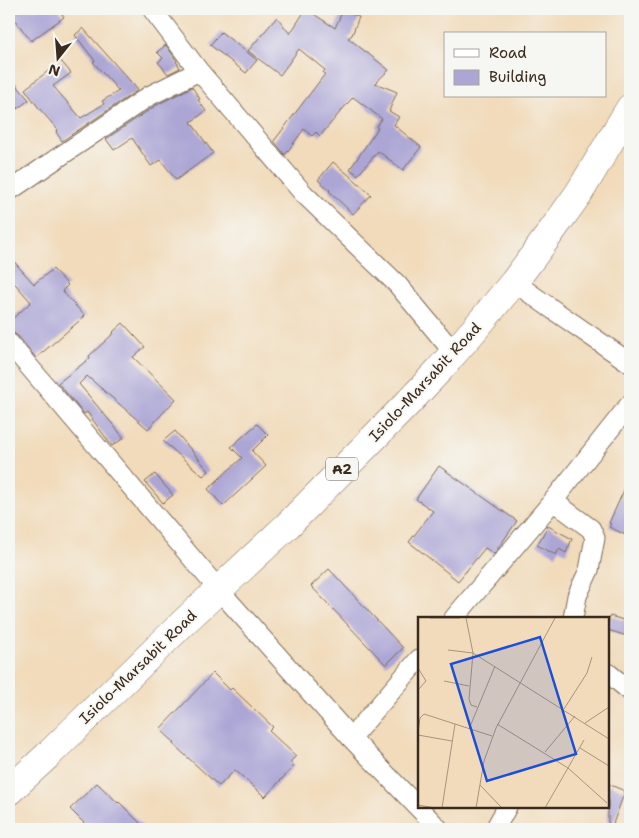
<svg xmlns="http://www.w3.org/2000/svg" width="639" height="838" font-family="'Shantell Sans',sans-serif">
  <rect width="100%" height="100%" fill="#f6f6f2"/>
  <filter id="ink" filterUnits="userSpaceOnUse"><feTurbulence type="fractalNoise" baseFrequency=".02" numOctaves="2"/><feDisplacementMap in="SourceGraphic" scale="10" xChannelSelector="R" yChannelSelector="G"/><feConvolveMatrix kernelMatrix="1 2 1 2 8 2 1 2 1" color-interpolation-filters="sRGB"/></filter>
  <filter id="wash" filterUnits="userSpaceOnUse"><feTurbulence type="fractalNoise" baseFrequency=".0096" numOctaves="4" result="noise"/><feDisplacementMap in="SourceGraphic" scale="20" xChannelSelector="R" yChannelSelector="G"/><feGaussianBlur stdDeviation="1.12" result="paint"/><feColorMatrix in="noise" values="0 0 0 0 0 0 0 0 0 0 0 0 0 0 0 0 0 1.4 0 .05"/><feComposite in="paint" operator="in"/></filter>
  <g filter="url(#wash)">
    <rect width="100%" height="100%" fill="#f1dbbb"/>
    <g id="blocks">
      <!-- building -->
      <path fill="#aca6d5" d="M9 9H58L64 17 31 41 9 12Z
        M306 9 335 28 343 10 359 17 352 35 348 38 389 70 375 83 397 92 389 111 399 117 394 125 421 147 403 170 378 151 358 175 350 169 378 128 376 127 382 119 353 97 320 136 316 132 312 136 304 129 285 155 274 141 325 74 323 73 325 70 299 49 280 75 248 51 277 17 290 34Z
        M83 28 138 90 62 141 56 132 58 130 38 107 25 89 61 61 71 73 53 86 81 118 104 104 102 101 119 91 93 62 95 61 75 35Z
        M221 32 257 60 246 73 210 45Z
        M166 45 177 61H176L180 68 168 74 158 62 163 58 157 52Z
        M9 76 29 100 14 111 9 103Z
        M192 87 200 99 198 100 206 111 191 122 213 153 176 180 161 160 151 166 132 138 114 150 106 139 155 106Z
        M333 162 355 180 371 195 353 214 329 191 330 190 318 180Z
        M9 256 34 284 53 269 68 285 62 291 85 316 36 358 18 336 12 332 9 328V322L31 302 9 277Z
        M123 323 145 347 133 357 176 399 148 429 87 376 79 384 124 438 112 446 87 412 84 414 58 383 90 358 89 356 114 333 113 332Z
        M257 424 268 435 252 451 266 466 223 506 208 489 242 458 231 447Z
        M175 431 209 471 203 476 163 441Z
        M439 466 517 521 494 554 485 548 458 581 409 542 433 511 416 499Z
        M155 474 173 495 163 503 145 482Z
        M630 477V537L609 527 611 524 609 523Z
        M548 526 572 539 566 553 559 549 556 555 537 545Z
        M329 569 403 648 386 665 311 586Z
        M610 616 630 622V637L608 630V623Z
        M213 673 230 690 232 688 273 727 269 731 296 756 290 762 294 766 265 797 235 770 219 786 173 744 175 743 160 729Z
        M97 783 118 803 119 802 146 829H90L70 809Z
        M608 784 625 791 611 829H608Z"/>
    </g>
  </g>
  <g filter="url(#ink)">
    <use href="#blocks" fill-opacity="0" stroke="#7b6855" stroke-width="1"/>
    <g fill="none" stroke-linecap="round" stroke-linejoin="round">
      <!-- minor casing -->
      <g stroke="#7b6855" stroke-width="21">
        <path id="minor" d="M152 9 199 71 303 193 397 284 454 353
          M9 191 149 96 199 71
          M514 282 552 309 630 363
          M9 343 219 590 351 738 439 829
          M553 501 591 529 595 538 589 570 577 596 573 618
          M454 618 553 501 630 404
          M608 673 630 691
          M351 738 419 659
          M495 829 507 807"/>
      </g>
      <!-- trunk casing -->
      <g stroke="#7b6855" stroke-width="29">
        <path id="trunk" d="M9 791 47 756 185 621 287 526 408 403 439 370 474 330 514 282 546 239 579 193 630 108"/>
      </g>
      <!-- minor -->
      <use href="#minor" stroke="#fff" stroke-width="19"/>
      <!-- trunk -->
      <use href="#trunk" stroke="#fff" stroke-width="28"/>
    </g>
  </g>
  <g text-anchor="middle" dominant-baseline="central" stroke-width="4" stroke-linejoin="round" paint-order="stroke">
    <!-- shield labels -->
    <rect fill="#f6f6f2" stroke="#73675e" stroke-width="1" x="326" y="457.5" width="32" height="23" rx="4"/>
    <g font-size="14" font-weight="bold" fill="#3b2a1e">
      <text x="342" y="469">A2</text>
    </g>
    <!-- street labels -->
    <g font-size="15" fill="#3b2a1e" stroke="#f6f6f2">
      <text transform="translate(425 382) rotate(-47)">Isiolo-Marsabit Road</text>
      <text transform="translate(138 667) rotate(-44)">Isiolo-Marsabit Road</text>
    </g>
  </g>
  <!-- overview -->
  <g transform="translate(418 617)">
    <rect width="191" height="191" fill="#f1dbbb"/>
    <path fill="none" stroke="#a8947c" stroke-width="1" d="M12 1H42M48 1 55 36 51 82 53 88 59 90M30 33 55 36 191 122M0 51 8 64 0 73M26 64 51 69M146 92 169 56 174 40M167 106 191 90M79 107 150 151 189 186M51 112 77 49M0 115 2 101 6 97 74 119M0 118 34 124M162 131 191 149M127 135 157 99M62 168 84 191M0 188 17 191M24 191 37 107M58 191 66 144 78 111 137 1M127 191 166 123"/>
    <path fill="#1d4ed8" fill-opacity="0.15" stroke="#1d4ed8" stroke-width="2.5" d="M122 20 158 137 69 164 33 47Z"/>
    <rect width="191" height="191" fill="none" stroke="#3b2a1e" stroke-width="2.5"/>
  </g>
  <!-- margin -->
  <rect width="639" height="838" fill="none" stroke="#f6f6f2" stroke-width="30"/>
  <!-- legend -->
  <rect x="444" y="32" width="162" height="65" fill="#f6f6f2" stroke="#aba49d"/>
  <rect x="454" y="49" width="25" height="8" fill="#ffffff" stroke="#aba49d"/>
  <text x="489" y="58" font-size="15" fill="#3b2a1e">Road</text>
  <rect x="454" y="70" width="25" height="15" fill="#aca6d5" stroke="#aba49d"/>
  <text x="489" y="82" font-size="15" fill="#3b2a1e">Building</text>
  <!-- north arrow -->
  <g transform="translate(58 58) rotate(197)" stroke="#f6f6f2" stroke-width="4" paint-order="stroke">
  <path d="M0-4L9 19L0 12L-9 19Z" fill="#3b2a1e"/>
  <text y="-8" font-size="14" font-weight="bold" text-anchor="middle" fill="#3b2a1e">N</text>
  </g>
</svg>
